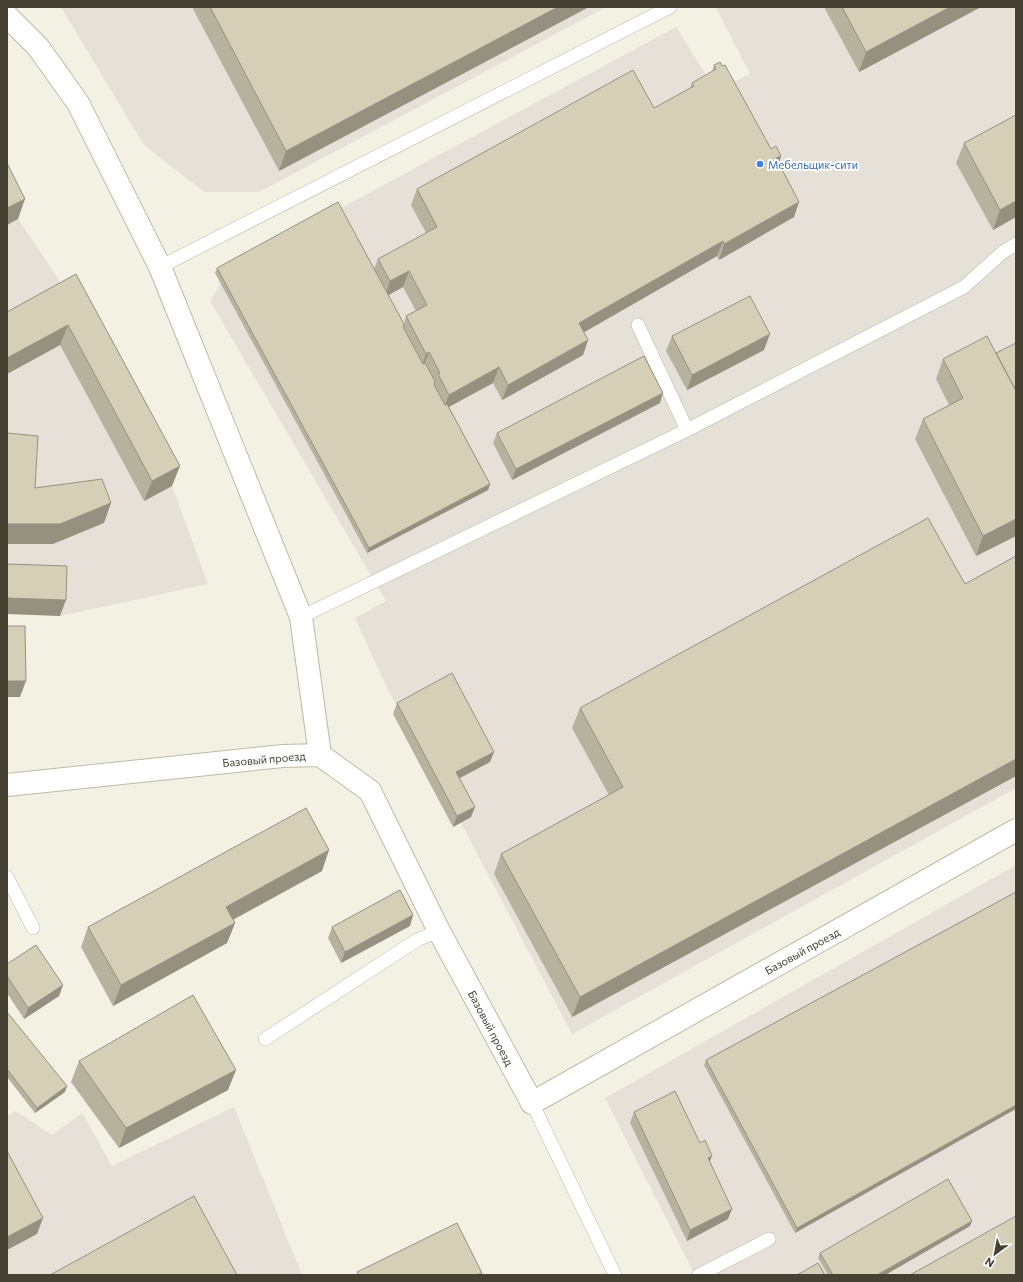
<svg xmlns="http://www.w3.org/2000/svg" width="1023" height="1282" font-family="Commissioner,sans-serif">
  <rect width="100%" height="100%" fill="#f3f1e3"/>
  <!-- industrial -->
  <path fill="#e5e1d8" d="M61 7H606L259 192H204L144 145Z
    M716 7H1016V788L572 1034 450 802 388 690 355 618 386 601 210 301 230 268 676 27 716 91 750 74Z
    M7 198 18 219 69 295 172 486 208 584 60 616 7 614Z
    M1016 865V1275H695L605 1098Z
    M234 1107 302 1275H7V1116L16 1111 52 1135 82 1113 112 1166Z"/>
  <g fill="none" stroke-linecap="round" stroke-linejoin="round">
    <!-- service casing -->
    <g stroke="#bfbaa5" stroke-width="14">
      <path id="service" d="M160 267 670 7
        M638 325 687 430
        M301 617 687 430 964 287 1003 252 1016 244
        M7 877 33 928
        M265 1039 417 940 439 931
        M532 1103 615 1275
        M699 1275 769 1239"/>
    </g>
    <!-- minor casing -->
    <g stroke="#bfbaa5" stroke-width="24">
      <path id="minor" d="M7 16 38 47 78 103 160 267 301 617 320 755
        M7 785 283 756 320 755 370 791 439 931 532 1103 1016 830"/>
    </g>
    <!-- service -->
    <use href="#service" stroke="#fff" stroke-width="13"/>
    <!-- minor -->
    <use href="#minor" stroke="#fff" stroke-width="22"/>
  </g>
  <!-- wall -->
  <path fill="#b7b29e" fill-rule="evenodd" d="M192 7H589L279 171Z
    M824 7H981L859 72Z
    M714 65 722 66 771 149 781 156 779 163 794 217 719 260 717 256 584 332 588 340 583 355 502 400 493 383 449 407 490 484 488 490 367 553 215 273 217 268 374 269 378 259 426 233 411 205 417 189 654 108 690 88 692 83 712 72ZM403 287 416 311 406 316 404 324 388 295Z
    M1016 115V217L993 230 956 163 964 143Z
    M76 274 172 486 144 501 60 345 7 374V312Z
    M672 336 764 350 687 390 666 351Z
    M1016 343V536L976 556 915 439 923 419 949 405 936 379 943 359 996 353Z
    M660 403 512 480 493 443 497 433Z
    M1016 556V776L572 1017 494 874 501 854 609 795 572 728 580 708 965 584Z
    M397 703 490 762 460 778 471 817 453 827 393 714Z
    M322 871 233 920 235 923 227 943 113 1006 81 947 88 927Z
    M1016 892 795 1233 704 1065 706 1060Z
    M413 915 410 926 341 963 328 938 332 927Z
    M7 964 63 985 59 996 24 1019 7 993Z
    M7 1012 65 1092 35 1113 7 1077Z
    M79 1061 228 1090 119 1148 71 1082Z
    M634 1112 710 1162 728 1219 687 1241 630 1123Z
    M970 1226 885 1275H828L818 1258 820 1253Z"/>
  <!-- shaded-wall -->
  <path fill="#959181" d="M558 7H589L279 171 286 151Z
    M950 7H981L859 72 866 52Z
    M781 156 776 172V158Z
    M25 199 18 219 7 225V208Z
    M1016 201V217L993 230 1000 210Z
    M799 202 794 217 719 260 724 244Z
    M723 241 717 256 574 338 579 323Z
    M409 271 403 287 385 297 390 281Z
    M68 325 60 345 7 374V358Z
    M770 334 764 350 687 390 692 375Z
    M588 340 583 355 502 400 508 385Z
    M429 352 423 368 421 369 426 354Z
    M499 367 493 383 443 410 449 395Z
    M663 393 660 403 512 480 516 469Z
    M180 466 172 486 144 501 152 481Z
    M490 484 488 490 367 553 369 548Z
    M111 503 104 523 53 544H7V524Z
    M1016 519V536L976 556 983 536Z
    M7 598 66 600 60 616 7 614Z
    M7 681H26L20 697H7Z
    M494 752 490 762 452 782 456 772Z
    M1016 759V776L572 1017 580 997Z
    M475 807 471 817 453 827 457 816Z
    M329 850 322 871 219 927 226 907Z
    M413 915 410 926 341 963 345 952Z
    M235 923 227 943 113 1006 121 985Z
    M63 985 59 996 24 1019 28 1008Z
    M236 1070 228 1090 119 1148 126 1128Z
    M67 1086 65 1092 35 1113 37 1108Z
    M1016 1105V1109L795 1233 797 1228Z
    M712 1156 708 1166V1158Z
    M732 1209 728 1219 687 1241 690 1230Z
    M43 1218 37 1234 7 1250V1237Z
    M972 1221 970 1226 885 1275H877Z"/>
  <!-- building -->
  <path fill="#d5cfb8" stroke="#959181" d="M210 7H558L286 151Z
    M842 7H950L866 52Z
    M720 62 722 66 725 65 771 149 776 146 781 156 776 158 799 202 724 244 723 241 579 323 588 340 508 385 499 367 449 395 438 374 440 373 429 352 426 354 406 316 427 305 409 271 390 281 378 259 437 227 417 189 633 70 654 108 694 86 692 83 716 69 714 65Z
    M1016 115V201L1000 210 964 143Z
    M7 163 25 199 7 208Z
    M338 202 404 324 403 327 423 364 425 363 435 381 434 385 445 405 447 404 490 484 369 548 217 268Z
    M76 274 180 466 152 481 68 325 7 358V312Z
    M750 296 770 334 692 375 672 336Z
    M987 336 1016 391V519L983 536 923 419 963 398 943 359Z
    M1016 343V391L996 353Z
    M644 356 663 393 516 469 497 433Z
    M7 433 38 436 35 488 102 479 111 503 60 524H7Z
    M928 518 965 584 1016 556V759L580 997 501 854 623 787 580 708Z
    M7 564 67 566 66 600 7 598Z
    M7 626H25L26 681H7Z
    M452 673 494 752 456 772 475 807 457 816 397 703Z
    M306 808 329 850 226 907 235 923 121 985 88 927Z
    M400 890 413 915 345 952 332 927Z
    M1016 892V1105L797 1228 706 1060Z
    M36 945 63 985 28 1008 7 976V964Z
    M193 995 236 1070 126 1128 79 1061Z
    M7 1012 67 1086 37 1108 7 1069Z
    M675 1091 700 1143 705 1140 712 1156 708 1158 732 1209 690 1230 634 1112Z
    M7 1151 43 1218 7 1237Z
    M948 1179 972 1221 877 1275H833L820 1253Z
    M194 1196 237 1275H50Z
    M1016 1216V1275H910Z
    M457 1223 482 1273 477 1275H359L357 1272Z
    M818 1263 825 1275H797Z"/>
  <!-- markers -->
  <circle fill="#3f7fe0" stroke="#fff" stroke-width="1.5" cx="760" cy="164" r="4"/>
  <g text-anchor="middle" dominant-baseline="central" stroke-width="4" stroke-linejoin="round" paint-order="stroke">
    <!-- shop labels -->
    <g font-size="11" fill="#366cbe" stroke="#fff" text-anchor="start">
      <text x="768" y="164">Мебельщик-сити</text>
    </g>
    <!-- street labels -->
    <g font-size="11" fill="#454133" stroke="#fff">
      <text transform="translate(264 759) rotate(-5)">Базовый проезд</text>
      <text transform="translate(802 951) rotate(-29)">Базовый проезд</text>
      <text transform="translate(491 1028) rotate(62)">Базовый проезд</text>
    </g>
  </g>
  <!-- border -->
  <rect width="1023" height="1282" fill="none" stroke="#454133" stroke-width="16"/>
  <!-- north arrow -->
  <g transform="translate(995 1254) rotate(212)" stroke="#ffffff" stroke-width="3" paint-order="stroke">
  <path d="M0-3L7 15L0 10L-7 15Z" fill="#454133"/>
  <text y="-6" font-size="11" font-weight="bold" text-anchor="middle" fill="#454133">N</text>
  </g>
</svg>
